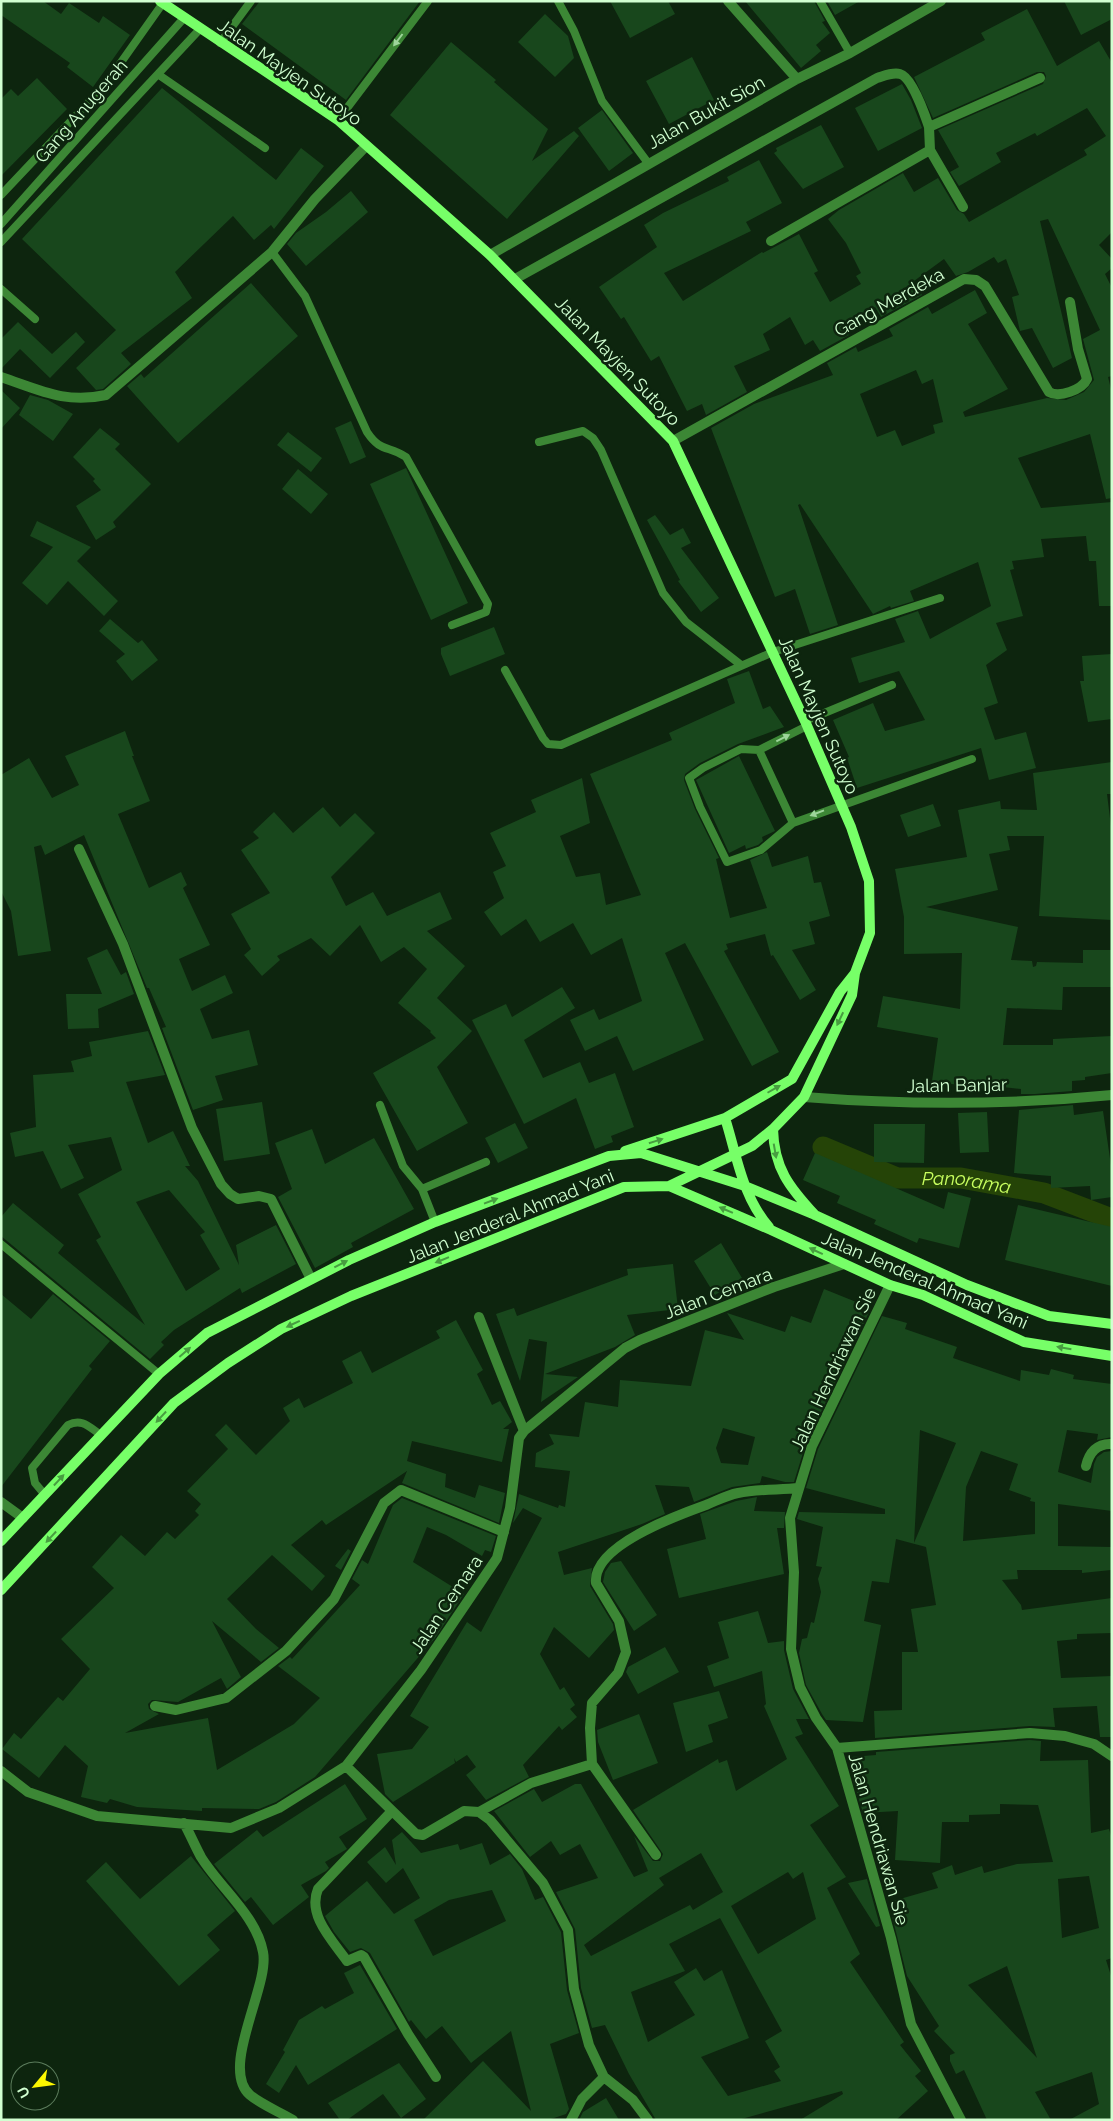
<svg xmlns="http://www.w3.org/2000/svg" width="1113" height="2121" font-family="Raleway,sans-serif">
  <rect width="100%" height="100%" fill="#0d250e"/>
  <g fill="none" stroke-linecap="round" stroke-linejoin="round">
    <!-- canal -->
    <path stroke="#254407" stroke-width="21" id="s1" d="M823 1147 897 1178H961L1044 1193 1112 1219"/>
  </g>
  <!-- building -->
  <path fill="#18471c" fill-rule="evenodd" d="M1 1H43L61 14 69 3 99 23 103 16 130 35 93 87 67 67 70 63 1 15Z
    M260 1H420L346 100 242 24Z
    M610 1H668L675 14 630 38Z
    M745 1H814L825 21 822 22 830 33 816 45 821 51 801 68Z
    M827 1H860L835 15Z
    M1064 1H1112V19L1081 35Z
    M1027 9 1057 66 1099 41 1112 63V232L1099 245 1112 259V268L1105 274 1112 288V376L1108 377 1112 393V498L1106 499 1090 434 1018 458 1041 508 1112 502V606H1099L1096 561H1089L1086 536 1041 539 1044 557 1012 561 1014 569 1010 570 1023 616 996 623 1007 650 986 665 998 703 984 708 995 740 1026 732 1036 768 989 780 981 748 857 788 847 758 849 757 833 720 873 703 885 731 925 720 899 671 859 683 851 658 905 642 895 619 918 611 930 639 991 606 978 562 910 591 914 601 891 608 890 606 873 614 800 504 798 505 838 625 810 634 795 589 775 597 711 428 754 404 833 375 827 363 856 347 858 352 893 336 889 329 928 307 932 314 975 290 987 313 968 324 1008 389 963 412 965 417 1047 398 1066 400 1084 392 1094 380 1083 339 1100 330 1048 219 1040 221 1072 358 1053 368 1032 328 1020 331 1012 297 1019 295 1006 259 998 263 994 257 968 272 956 276 944 259 914 281 922 295 881 317 875 307 843 325 849 335 820 351 813 340 805 345 790 317 763 334 770 350 734 366 747 392 706 415 702 404 687 411 659 356 651 361 624 317 621 319 599 287 657 247 644 225 663 213 729 181 727 177 759 160 782 203 746 222 751 231 664 273 683 301 762 252 763 253 799 234 818 271 814 273 830 302 861 284 856 276 861 273 846 243 828 219 839 210 903 173 914 192 938 178 957 210 964 214 969 222 1087 155 1084 150 1106 136 1087 108 1037 136 1035 133 996 153 1001 162 959 186 950 172 959 167 938 130 1043 84 1046 76 1044 72H1037L933 118 914 77 985 40 981 33ZM916 370 922 384 933 379 943 422 933 425 935 433 902 446 895 430 877 437 860 394Z
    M545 14 568 36 574 58 555 77 518 42Z
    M451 42 496 80 494 82 548 129 532 161 574 131 579 136 507 219 390 115Z
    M692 57 714 100 669 124 646 81Z
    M37 78 67 109 1 176V99L11 89 18 96Z
    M902 84 911 100 922 128 878 151 855 108Z
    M162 88 276 180 301 148 324 166 274 229 271 225 254 240 233 216 175 272 192 298 121 353 131 364 103 389 96 390 76 368 116 330 22 239Z
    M602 110 633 153 609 171 578 128Z
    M821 125 844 167 803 189 774 153 777 151 776 148Z
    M351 191 368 212 306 266 287 244 296 233 326 212Z
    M251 283 298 336 178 443 127 386 141 374 144 378Z
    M18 322 52 354 76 332 85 342 50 378 20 349 1 369V339Z
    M1 390 20 408 1 429Z
    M30 395 48 400 73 414 53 441 19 415Z
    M351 421 366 457 350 464 335 428Z
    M100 428 120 444 115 449 151 484 113 522 116 527 96 540 76 506 101 490 93 481 95 479 73 457Z
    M288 432 322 458 311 472 277 445Z
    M406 468 468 603 431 620 370 484Z
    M298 469 328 494 311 514 282 489Z
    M655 515 670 535 683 528 691 543 681 548 719 598 701 612 678 581 680 580 647 520Z
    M37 521 91 547 77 561 118 601 104 616 68 581 47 605 22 583 53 547 30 536Z
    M110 619 138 643 142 640 158 660 132 681 116 661 125 654 99 631Z
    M494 627 505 654 450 676 441 654V648Z
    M1112 654V719L1088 722 1080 681H1084L1082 656Z
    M749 671 763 709 770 706 784 727 738 744 700 763 685 774 684 780 695 809 719 858 716 859 730 918 767 908 750 860 767 852 772 867 808 856 814 883 821 882 830 916 809 922 815 944 792 950 816 990 800 1000 773 955 771 956 765 934 726 944 728 949 724 951 779 1052 752 1066 685 943 665 953 704 1040 633 1071 617 1036 585 1051 570 1020 594 1009 599 1020 642 1001 622 938 591 955 573 923 540 942 526 919 501 936 484 912 504 898 493 872 506 866 490 833 536 812 531 800 582 778 590 823 560 836 576 877 600 873 606 905 641 895 590 774 672 740 669 733 735 703 727 679Z
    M125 731 134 756H132L150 801 118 814 149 888 181 872 187 885 183 888 210 945 179 959 192 991 225 975 233 993 200 1009 212 1039 249 1030 258 1065 215 1076 223 1100 193 1110 162 1028 166 1027 149 988H147L84 835 45 855 41 845 34 847 51 951 18 956 11 911 1 891V775L29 758 52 798 79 785 65 756Z
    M739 756 775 831 762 837 763 841 758 845 746 849 745 845 729 853 696 780Z
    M1112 762V794H1107L1112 834V920L1039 916 1044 836H1007L1010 850 989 854 998 890 926 907 1018 927 1011 960 1032 961 1033 967 1036 966 1037 962 1083 963V950H1112V987H1063L1062 1010 1007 1008 1003 1045H1053V1039L1112 1036V1073L1085 1077V1080L1072 1081V1091L1035 1094H1021V1089L985 1085V1089L932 1081 938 1038 877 1027 883 996 960 1009 962 953 904 954V917L895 869 967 857 958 810 1000 801 1001 809 1037 810 1033 773Z
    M933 804 941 826 908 837 900 815Z
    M323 807 340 827 355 813 375 833 331 877 346 906 373 892 387 916 440 892 452 919 427 931 465 966 437 998 472 1031 437 1067 468 1123 417 1151 373 1073 436 1038 430 1032 431 1031 398 1003 427 969 404 947 381 962 360 925 330 956 311 938 277 956 280 960 262 976 244 955 251 949 231 914 270 893 241 850 259 838 253 832 274 812 293 833Z
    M107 949 121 975 126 972 134 994 98 1009 99 1028 68 1029 66 994H102L87 958Z
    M562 987 575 1008 524 1040 543 1078 580 1062 589 1083 615 1073 634 1127 611 1136 613 1142 595 1149 576 1098 524 1124 472 1020 506 1004 512 1017Z
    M148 1031 165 1075 126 1082 148 1143 173 1131 190 1166H185L198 1181 239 1265 236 1245 276 1225 296 1264 242 1293 240 1288 174 1330 161 1342 164 1345 150 1359 1 1236V1217L13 1203 64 1245 58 1253 145 1325 96 1240 101 1237 78 1194 122 1170 111 1137 68 1145 84 1178 61 1189 43 1151 15 1157 10 1133 36 1127 33 1075 74 1072 71 1061 92 1056 89 1042ZM169 1190 205 1232 200 1235 220 1269 186 1291 136 1202Z
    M262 1102 270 1154 224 1161 216 1109Z
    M1073 1105 1074 1115 1103 1111 1112 1172V1197L1091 1200 1090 1186 1051 1188V1176L1014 1173 1019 1110Z
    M987 1112 989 1152 960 1153 958 1113Z
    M515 1123 528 1148 498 1163 485 1138Z
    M874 1124H925L924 1163 874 1162Z
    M312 1129 325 1164 374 1138 414 1209 351 1243 353 1247 315 1268 278 1197 292 1189 275 1143Z
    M815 1153 944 1209 948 1192 971 1198 959 1248 919 1238 917 1243 874 1224 876 1220 837 1203 840 1196 803 1180Z
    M1018 1205 1112 1227V1286L1005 1260Z
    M721 1243 742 1278 715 1295 694 1261Z
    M673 1264 678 1309 627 1315 635 1335 615 1347 545 1374 578 1377 541 1402 547 1342 529 1339 520 1381 496 1314 514 1308 517 1316 628 1275 627 1269Z
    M824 1289 871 1308 806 1443 794 1482H785L762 1476 760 1483 732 1487 694 1502 689 1487 655 1485 665 1514 642 1524 558 1552 564 1575 592 1568 590 1586 613 1624 614 1630 589 1658 554 1627 540 1654 560 1690 564 1687 575 1705 570 1709 577 1717 562 1730 559 1726 523 1765 529 1777 486 1800 466 1775 476 1767 467 1755 456 1762 454 1758 455 1763 393 1802 385 1794 377 1754 412 1749 429 1727 410 1716 467 1622 481 1632 542 1518 523 1508 513 1523 519 1494 558 1508 559 1505 565 1507 570 1471 535 1467 536 1453 554 1444 549 1434 579 1437 585 1402 618 1407 620 1380 691 1386 705 1330 744 1340 727 1313 785 1332 791 1316 811 1323ZM723 1428 755 1437 748 1465 721 1463 716 1448Z
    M1 1294 31 1319 53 1294 110 1341 89 1366 92 1369 1 1487Z
    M882 1316 907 1323 905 1329 957 1347 953 1358 1020 1381 1021 1370 1049 1375 1051 1369 1074 1375 1073 1379 1112 1384V1437L1097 1440 1098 1434 1067 1430 1058 1472 1091 1483 1094 1464 1097 1457 1104 1452 1112 1451V1511L1058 1504V1546L1112 1547 1111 1570 1082 1573V1570H1017L1018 1579 1002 1580 1021 1605 1022 1610 1112 1598V1633L1077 1634V1639L1057 1641 1061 1678 1112 1676V1737H1100L1097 1706 1053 1708 1055 1727 1030 1726 875 1738 874 1711 902 1710V1652H918L911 1609 936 1605 926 1547 896 1539 889 1583 872 1581 864 1621 881 1625 863 1722 826 1720 822 1714 806 1685 799 1653 802 1639 807 1638 811 1622 814 1623 821 1592 818 1579 822 1567 816 1566 823 1527 797 1519 799 1512 885 1514V1509L806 1488 818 1449ZM920 1430 956 1443 914 1543ZM981 1451 1018 1464 1009 1490 1031 1498 1030 1501 1035 1502V1534L963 1541 966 1487Z
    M456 1320 483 1370 477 1374 492 1405 500 1401 512 1422 503 1429H509L502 1462 412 1441 407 1461 446 1474 445 1487 475 1498 479 1485 505 1493 499 1523 402 1483 407 1471 326 1525 322 1520 291 1545 325 1576 312 1591 272 1555 227 1599 256 1629 279 1648 261 1662 212 1621 241 1677 227 1689 221 1678 178 1702 152 1700 148 1704 149 1709 159 1714 125 1733 208 1718 217 1770 294 1724 320 1698 278 1666 290 1657 292 1659 360 1585 352 1579 362 1560 368 1564 393 1505 402 1498 496 1536 491 1552 485 1550 482 1556 446 1535 427 1527 413 1562 464 1594 435 1638 315 1777 276 1802 259 1809 202 1808V1811L137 1807 110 1799 107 1803 81 1797 88 1766 65 1745 39 1778 2 1749 14 1733 21 1739 58 1697 63 1701 90 1669 61 1639 114 1588 92 1567 121 1535 145 1556 167 1532 175 1539 199 1515 195 1511 201 1504 187 1491 228 1449 215 1435 226 1424 256 1455 290 1421 283 1408 299 1398 304 1408 353 1383 342 1361 361 1351 372 1373 440 1338 436 1331Z
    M757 1497 754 1511 785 1512 784 1528H777L784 1574 679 1598 667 1549 706 1539 700 1514 736 1501Z
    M348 1549 351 1551 341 1570 335 1566Z
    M621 1561 657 1615 634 1631 603 1582 605 1572 611 1563Z
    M758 1611 768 1643 784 1641V1650L793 1689 809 1719H796L803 1734 795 1737 839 1806 810 1825 846 1877 827 1888 860 1954 850 1962 904 2042 900 2045 921 2071 915 2076 928 2091 896 2120H800L843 2094 842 2091 738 2120H656L629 2074 605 2025 592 2028 581 1988 575 1929 556 1892 598 1878 580 1844 560 1855 551 1841 530 1857 494 1811 534 1789 542 1802 575 1784H581L634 1877 648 1871 634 1836 653 1861H660L663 1854 633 1810 718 1759 719 1763 727 1760 736 1791 787 1759 764 1706 766 1704 762 1671 714 1687 707 1666 729 1658 718 1622ZM701 1853 723 1892 693 1910 690 1905 591 1956 584 1945 664 1885 659 1878ZM788 1872 793 1879 803 1872 816 1919 758 1954 731 1906ZM720 1918 782 2031 765 2041 780 2067 774 2071 781 2081 728 2096 701 2057 749 2038 722 1970 704 1981 696 1968 674 1982 695 2015 648 2042 631 1992 685 1971 669 1944Z
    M665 1647 679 1672 638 1694 626 1672 628 1667Z
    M719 1691 728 1718 708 1725 713 1742 686 1752 673 1703Z
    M639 1714 658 1763 613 1780 598 1742 597 1730Z
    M1030 1740 1041 1741 1040 1761 1088 1760 1091 1833 1109 1829 1112 1839V1958L1106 1960 1112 1979V2120H1069L1099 2104 1092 2072 1035 2092 1051 2120H987L964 2070 956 2074 950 2061V2055L955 2053 934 2031 939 2026 907 1976 892 1916 893 1901 938 1888 932 1873 952 1865 955 1875 982 1866 984 1873 1017 1864 1053 1862 1038 1805 1000 1804V1814L969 1815V1822H942L940 1863 895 1860 898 1811 863 1813 853 1779 851 1757 876 1755V1752ZM1089 1876 1099 1928 1062 1938 1058 1879ZM1007 1966 1037 2058 968 1985Z
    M345 1784 367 1819 339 1837 347 1849 325 1862 329 1868 326 1871 301 1885 309 1897 273 1925 251 1897 245 1902 214 1864 257 1830 263 1837Z
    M402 1832 421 1853 458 1844 460 1850 482 1843 490 1865 510 1854 522 1869 535 1900 543 1897 561 1932 567 1990 579 2033 550 2044 569 2109 566 2114 548 2120H423L483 2061 531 2111 511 2031 471 2063 442 2026 426 2039 411 2020 409 2022 370 1953 361 1948 350 1952 334 1932 325 1916 367 1881 394 1914 420 1898 403 1868 386 1883 367 1862 385 1847 396 1865 392 1840ZM492 1890 506 1921 433 1956 414 1920 449 1900Z
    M191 1856 235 1911 207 1935 220 1950 179 1986 86 1881 106 1862 140 1899Z
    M867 1879 880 1926 876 1927 848 1883Z
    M360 1965 397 2029 308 2085 296 2065 279 2093 266 2084 285 2052 283 2050 299 2020 322 2006 325 2009 354 1993 344 1973Z
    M399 2063 426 2099 401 2118 383 2094 347 2120H340L328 2103Z
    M606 2098 619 2120H579L583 2112Z"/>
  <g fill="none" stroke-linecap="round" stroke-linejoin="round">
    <!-- service -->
    <path stroke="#3c8735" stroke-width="8" d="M558 1 574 31 602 101 648 163
      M820 1 850 53
      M220 43 251 1
      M159 75 265 148
      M338 120 428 1
      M1 195 105 85 163 3
      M1 224 184 18
      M1 242 200 29
      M272 252 305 296 367 432C381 453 388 445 406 457L488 604 486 612 452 625
      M1 289 35 319
      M539 442 583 431 593 438 601 450 663 593 686 622 741 665
      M505 670 543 738 548 744 561 745 773 652 940 598
      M805 721 892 685
      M807 726 759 750 741 749 703 768 689 778 700 807 727 862 761 850 793 823 972 759
      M759 750 793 823
      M380 1105 403 1166 422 1189 435 1222
      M422 1189 486 1162
      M1 1244 159 1374
      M45 1495 35 1483 32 1468 68 1425C82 1418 89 1427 101 1435"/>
    <!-- minor -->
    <path stroke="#3c8735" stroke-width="10" d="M728 1 797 79
      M929 127 930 150 963 207
      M771 241 930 150
      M490 255 797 79 850 53 941 1
      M515 279 877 78C884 76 892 72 900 74 912 77 925 115 929 127L1040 78
      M1 377C40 390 65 404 106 395L272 252 315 199 366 146
      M673 441 964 279 976 280 985 286 1049 392C1059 398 1082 390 1087 379L1078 349 1070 302
      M79 849 123 944 192 1128 221 1184 230 1194 238 1199 259 1196 271 1199 311 1279
      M804 1097C906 1105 1010 1105 1112 1095
      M890 1285 812 1446 790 1518 794 1572 791 1649 800 1687 816 1718 837 1748 891 1938 911 2024 961 2120
      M479 1317 524 1431
      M1086 1466C1089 1453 1097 1443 1112 1444
      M1 1502 23 1518
      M155 1706 176 1710 226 1698 286 1651 334 1599 384 1503 401 1490 504 1532
      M837 1748 1030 1733 1065 1736 1094 1744 1112 1756
      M346 1766 416 1834 423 1835 464 1811 479 1812 490 1820 543 1883 568 1930 574 1989 589 2045 604 2077 633 2100 648 2120
      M1 1771 28 1792 97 1816 231 1828 279 1808 346 1766 421 1670 497 1558 510 1508 519 1438 524 1431 625 1348 640 1340 774 1287 844 1264
      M391 1812 318 1889C307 1915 332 1940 347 1961L361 1955 364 1957 408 2034 436 2077
      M479 1812 531 1783 592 1764
      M184 1823C190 1834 195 1846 201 1857 220 1888 256 1915 263 1952 270 1986 219 2068 250 2095 262 2105 280 2112 293 2120
      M656 1855 592 1764 590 1728 592 1703 618 1673 626 1652 619 1621 596 1583C592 1546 678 1515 706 1505 716 1501 727 1495 738 1493 758 1489 779 1490 799 1488
      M571 2120 582 2099 604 2077"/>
    <!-- secondary -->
    <path stroke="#77ff68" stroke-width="10" d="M160 1 338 120 490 255 673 441 805 721 851 827 869 881 870 933 855 973 852 995 804 1097 773 1129C774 1168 789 1187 815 1215
      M725 1118C737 1156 742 1196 769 1227
      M625 1151 725 1118 792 1079 840 992 855 973
      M669 1186 752 1146 773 1129
      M1 1541 159 1374 207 1333 349 1260 435 1222 609 1156 641 1153 745 1186 815 1215 967 1285 1049 1316 1112 1324
      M1 1590 174 1403 228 1363 281 1329 351 1296 624 1187 669 1186 771 1230 890 1285 923 1295 1024 1342 1112 1356"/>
  </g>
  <!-- one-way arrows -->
  <defs><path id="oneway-solid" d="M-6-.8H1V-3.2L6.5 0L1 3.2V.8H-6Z" transform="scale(1.25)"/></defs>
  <g fill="#9dd59a">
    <use href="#oneway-solid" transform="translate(398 40) rotate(127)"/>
    <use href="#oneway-solid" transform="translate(783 738) rotate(-27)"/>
    <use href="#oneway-solid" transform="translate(817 813) rotate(159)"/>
  </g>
  <g fill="#479d40">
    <use href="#oneway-solid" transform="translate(840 1019) rotate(115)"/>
    <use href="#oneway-solid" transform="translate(774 1089) rotate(-30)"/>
    <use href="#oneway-solid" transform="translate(656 1141) rotate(-18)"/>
    <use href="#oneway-solid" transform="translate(775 1151) rotate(80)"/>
    <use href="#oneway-solid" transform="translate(491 1201) rotate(-21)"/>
    <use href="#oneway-solid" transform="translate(726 1210) rotate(-157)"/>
    <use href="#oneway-solid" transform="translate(816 1251) rotate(-155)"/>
    <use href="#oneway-solid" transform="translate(442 1260) rotate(158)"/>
    <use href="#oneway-solid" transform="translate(341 1264) rotate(-27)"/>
    <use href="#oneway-solid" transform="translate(293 1324) rotate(155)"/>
    <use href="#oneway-solid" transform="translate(1064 1348) rotate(-170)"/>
    <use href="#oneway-solid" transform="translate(185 1352) rotate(-41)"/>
    <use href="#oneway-solid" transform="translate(161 1417) rotate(133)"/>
    <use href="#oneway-solid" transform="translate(59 1480) rotate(-47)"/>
    <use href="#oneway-solid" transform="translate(51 1537) rotate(133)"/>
  </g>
  <g text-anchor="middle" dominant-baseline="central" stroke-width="5" stroke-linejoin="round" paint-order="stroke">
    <!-- street labels -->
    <g font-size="18" fill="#d1ffd1" stroke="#0d250e">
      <text transform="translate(290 72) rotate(35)">Jalan Mayjen Sutoyo</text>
      <text transform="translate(81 111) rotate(-49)">Gang Anugerah</text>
      <text transform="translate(706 112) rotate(-29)">Jalan Bukit Sion</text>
      <text transform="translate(889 302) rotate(-29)">Gang Merdeka</text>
      <text transform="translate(618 361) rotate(46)">Jalan Mayjen Sutoyo</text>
      <text transform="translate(819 715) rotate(66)">Jalan Mayjen Sutoyo</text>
      <text transform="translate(957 1085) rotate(-1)">Jalan Banjar</text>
      <text transform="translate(510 1216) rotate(-22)">Jalan Jenderal Ahmad Yani</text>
      <text transform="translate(925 1280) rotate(23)">Jalan Jenderal Ahmad Yani</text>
      <text transform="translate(718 1293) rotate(-21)">Jalan Cemara</text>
      <text transform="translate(833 1369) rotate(-65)">Jalan Hendriawan Sie</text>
      <text transform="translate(446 1604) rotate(-56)">Jalan Cemara</text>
      <text transform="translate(879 1839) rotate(74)">Jalan Hendriawan Sie</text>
    </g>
    <!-- water labels -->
    <g font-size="19" font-style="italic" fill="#c8ff5f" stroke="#0d250e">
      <text stroke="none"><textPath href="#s1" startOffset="150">Panorama</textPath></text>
    </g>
  </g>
  <!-- border -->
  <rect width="1113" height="2121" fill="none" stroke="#d1ffd1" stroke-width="5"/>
  <!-- north arrow -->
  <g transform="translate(35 2086) rotate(241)"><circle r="24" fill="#0d250e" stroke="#5b7c5c"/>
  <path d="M0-4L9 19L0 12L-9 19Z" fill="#fcf700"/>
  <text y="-8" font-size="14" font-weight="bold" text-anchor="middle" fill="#d1ffd1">U</text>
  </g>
</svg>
